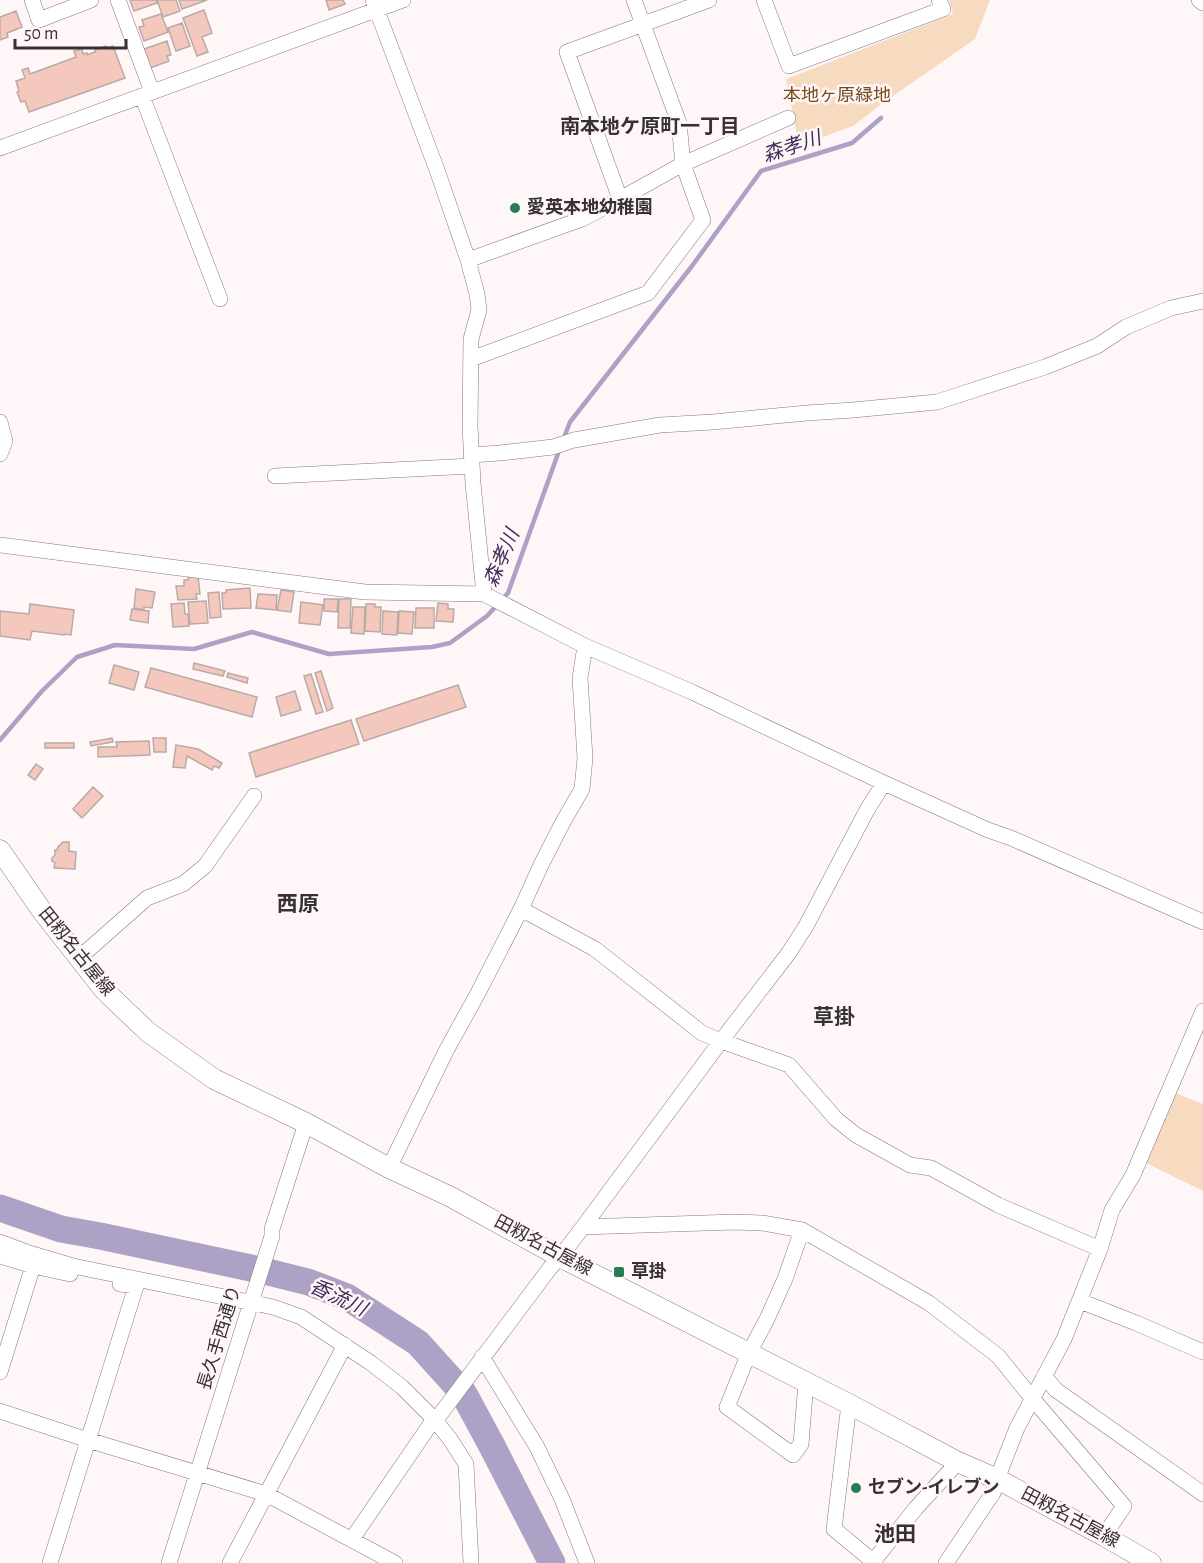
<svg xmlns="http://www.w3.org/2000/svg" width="1203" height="1563" font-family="'Alegreya Sans','Noto Sans JP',sans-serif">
  <rect width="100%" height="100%" fill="#fff6f8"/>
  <!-- green -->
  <path fill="#f7dbc1" d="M949 0H990L975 39 883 103 853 126 799 146 786 79 953 14Z
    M1173 1092 1203 1104V1191L1144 1162Z"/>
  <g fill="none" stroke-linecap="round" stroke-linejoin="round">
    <!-- stream -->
    <path stroke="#ada1c6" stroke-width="4.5" d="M563 440 570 422 692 266 761 171 852 143 881 118
      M0 740 42 691 77 657 115 645 194 649 252 632 329 654 432 647 450 643 487 616 508 593 560 448"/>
    <!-- river -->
    <path stroke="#ada1c6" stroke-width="27" d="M0 1208 61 1229 100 1236 260 1270 308 1282 347 1297 418 1343 464 1394 493 1448 552 1563"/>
  </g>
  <!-- building -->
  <path fill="#f5c8bd" stroke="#b8aba7" stroke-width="1.5" d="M130 0H156L157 3 134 11Z
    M157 0H176L180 11 163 17Z
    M179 0H207L182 9Z
    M326 0H343L345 4 329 10Z
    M204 10 212 33 202 37 208 52 197 56 183 18Z
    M16 11 22 27 7 33 8 37 0 40V17Z
    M161 14 168 32 144 41 139 27 144 26 142 20Z
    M182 23 190 46 176 51 168 28Z
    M167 41 171 55 167 56 169 61 150 68 144 49Z
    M106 46 107 48 113 46 125 78 29 112 25 101 21 102 17 92 19 91 16 81 25 78 22 70 28 68 30 74 76 57 74 51 82 49 83 54 87 53V55L95 52V50Z
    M198 576 200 594H196L197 599 178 600 176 586H184V580H188V577Z
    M250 588 251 608 223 609 222 593H226V590Z
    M136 589 155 592 152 608 144 607V610L134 608Z
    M281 590 294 592 291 612 277 610Z
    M219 592 221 617 210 618 208 593Z
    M258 594 277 595 276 610 256 608Z
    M324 599H338L337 612 324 611Z
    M339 599H351L350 628H338Z
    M206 601 208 623 190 624 188 602Z
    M301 602 323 605 320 625 299 623Z
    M184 603 185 614H188L189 626 173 627 171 604Z
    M438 603 448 604V609H454L453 622 436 621Z
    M30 604 74 610 71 635 64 634V635L32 631 30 640 0 636V611L29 614Z
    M366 604H375V607H381L380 632 365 631Z
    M353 607H365L364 634 351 633Z
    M416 608H434V628H415Z
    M132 609 149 611 148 623 130 620Z
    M383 611 398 612 397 635 382 634Z
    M399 611 414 612 412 634 398 633Z
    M194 663 225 671 223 676 193 669Z
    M114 665 139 672 134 690 109 683Z
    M151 668 257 697 252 717 145 687Z
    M321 671 333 708 327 711 315 673Z
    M228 673 248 678 247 683 227 677Z
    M311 674 323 712 316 714 304 676Z
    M458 685 466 707 364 741 356 719Z
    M295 691 301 710 281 716 276 697Z
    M351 720 359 744 256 777 249 753Z
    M112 738 113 742 91 746 90 742Z
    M153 738H166V752H154Z
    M149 741 150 755 98 757V747H117L116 742Z
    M45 743H74V748H45Z
    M176 745 198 749 222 763 219 768 214 766 212 770 187 756 185 768 173 767Z
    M36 764 43 769 35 780 28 775Z
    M93 787 103 796 82 818 73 809Z
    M63 842H69V851L76 852 75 869 54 868 55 863 52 861V858L55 855V850H57L58 847Z"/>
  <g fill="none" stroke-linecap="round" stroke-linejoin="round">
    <!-- minor casing -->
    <g stroke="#85787b" stroke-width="16">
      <path id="minor" d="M32 0 39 20 91 0
        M118 0 152 92
        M373 0 437 170 468 260 477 294 479 310 471 339 470 426 473 483 484 594 585 646 692 692 884 783 988 830 1011 838 1203 922
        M764 0 789 66 943 9 939 0
        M1199 0 1203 3
        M142 96 220 299
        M0 148 403 0
        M620 199 567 52 709 0
        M468 260 582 219 620 199 683 164 788 118
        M471 359 648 293 703 220 683 164 679 123 634 0
        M0 422 5 441 0 454
        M471 455 500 453 553 447 574 440 660 425 713 422 807 413 853 410 937 402 1045 367 1097 346 1126 327 1171 308 1203 301
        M275 476 472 466
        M0 545 365 592 484 594
        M521 909 595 949 702 1033 721 1041 789 1065 836 1119 856 1135 910 1165 931 1168 998 1205 1100 1249
        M79 958 147 898 183 884 205 866 254 796
        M389 1168 446 1051 478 993 521 909 541 865 563 822 582 789 585 758 580 678 585 646
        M583 1227 735 1222 762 1223 802 1230 929 1303 998 1356 1032 1398 1124 1506 1104 1536
        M802 1230 785 1279 767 1319 749 1353 727 1407 793 1455 801 1444 806 1382
        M0 1242 29 1253 73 1266 273 1307 301 1317 371 1363 402 1387 434 1419 450 1439 466 1464 471 1563
        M0 1256 33 1266 70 1274
        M1080 1301 1136 1323 1203 1352
        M482 1357 537 1447 562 1499 587 1563
        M0 1372 33 1266
        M1044 1376 1056 1390 1203 1494
        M849 1404 834 1529 875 1563
        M0 1411 88 1440 266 1494 395 1563
        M352 1539 434 1419 439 1416 550 1268 560 1257 583 1227 721 1041 788 954 806 926 867 810 884 783
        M50 1563 136 1286 120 1284
        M169 1563 272 1236V1229L306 1123
        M230 1563 345 1345
        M872 1563 916 1508 958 1462
        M946 1563 993 1493 997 1479 1017 1428 1064 1339 1100 1249 1112 1210 1133 1175 1203 1011"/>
    </g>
    <!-- major casing -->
    <g stroke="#85787b" stroke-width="21">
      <path id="major" d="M0 850 42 911 105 991 148 1032 214 1079 306 1123 389 1168 451 1197 560 1257 849 1404 958 1462 997 1479 1104 1536 1151 1563"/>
    </g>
    <!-- minor -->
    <use href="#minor" stroke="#fff" stroke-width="15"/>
    <!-- major -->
    <use href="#major" stroke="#fff" stroke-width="20"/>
  </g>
  <!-- markers -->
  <g fill="#247e52" stroke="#fff6f8" stroke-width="2">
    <circle cx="515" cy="208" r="6"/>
    <rect x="613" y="1266" width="12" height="12" rx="3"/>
    <circle cx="856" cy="1488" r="6"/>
  </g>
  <g text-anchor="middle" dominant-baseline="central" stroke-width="5" stroke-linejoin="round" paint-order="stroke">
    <!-- park labels -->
    <g font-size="18" fill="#764b1d" stroke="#fff6f8">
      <text x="837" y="96">本地ヶ原緑地</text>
    </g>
    <!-- poi labels -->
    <g font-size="18" font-weight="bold" fill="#373132" stroke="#fff6f8" text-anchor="start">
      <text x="527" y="208">愛英本地幼稚園</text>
      <text x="631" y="1272">草掛</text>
      <text x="868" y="1488">セブン-イレブン</text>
    </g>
    <!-- street labels -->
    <g font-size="18" fill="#373132" stroke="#fff6f8">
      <text transform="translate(76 952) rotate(51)">田籾名古屋線</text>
      <text transform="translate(543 1246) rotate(28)">田籾名古屋線</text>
      <text transform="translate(220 1338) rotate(-73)">長久手西通り</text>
      <text transform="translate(1070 1518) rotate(28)">田籾名古屋線</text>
    </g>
    <!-- neighbourhood labels -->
    <g font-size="20" font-weight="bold" fill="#373132" stroke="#fff6f8">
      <text x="650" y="127">南本地ケ原町一丁目</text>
    </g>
    <!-- water labels -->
    <g font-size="20" font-style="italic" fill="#402d5d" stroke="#fff6f8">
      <text transform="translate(792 147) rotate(-18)">森孝川</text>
      <text transform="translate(502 558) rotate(-67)">森孝川</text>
      <text transform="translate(338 1298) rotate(25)">香流川</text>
    </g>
    <!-- quarter labels -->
    <g font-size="21" font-weight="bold" fill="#373132" stroke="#fff6f8">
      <text x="298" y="904">西原</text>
      <text x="834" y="1017">草掛</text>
      <text x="895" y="1534">池田</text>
    </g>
  </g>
  <!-- scale -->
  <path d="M15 39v9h111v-9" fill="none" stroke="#373132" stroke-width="3"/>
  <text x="24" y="39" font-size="18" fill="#373132" stroke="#fff6f8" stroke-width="4.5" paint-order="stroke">50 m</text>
</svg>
